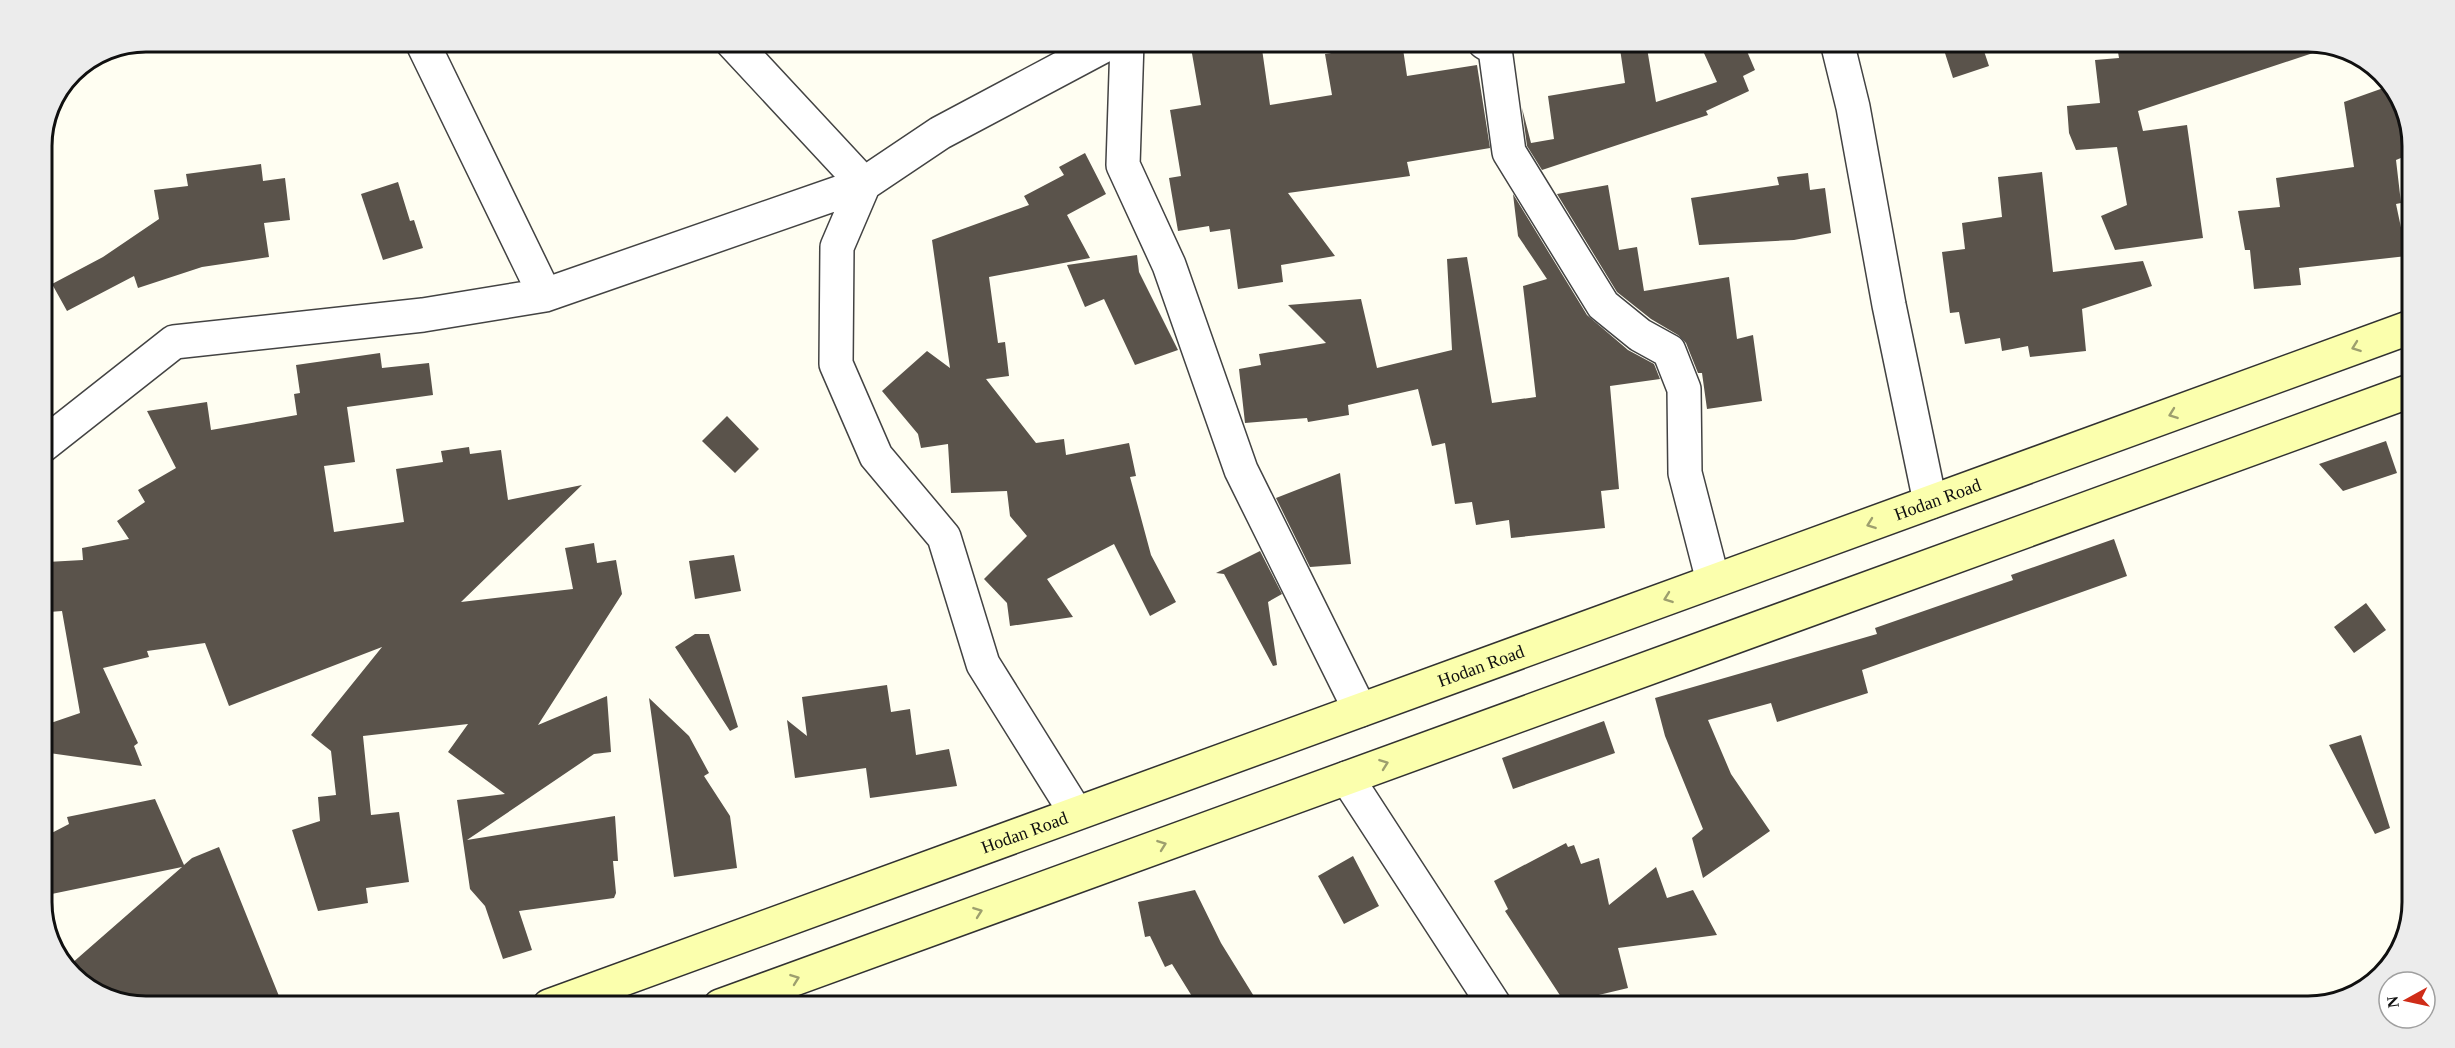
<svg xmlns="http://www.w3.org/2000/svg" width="2455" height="1048" font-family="'Times New Roman',serif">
  <rect width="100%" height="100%" fill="#fffef2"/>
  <!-- building -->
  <path fill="#5a534b" d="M1190 42H1261L1270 105 1332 95 1325 54 1402 42 1407 76 1477 65 1490 148 1407 162 1410 176 1288 193 1335 256 1281 265 1283 282 1238 289 1230 229 1210 232 1209 226 1178 231 1169 178 1181 176 1170 110 1201 105Z
    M1619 42H1646L1656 102 1717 82 1699 42H1743L1755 70 1743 76 1749 91 1706 111 1708 115 1542 170 1527 146 1522 108 1531 143 1554 139 1548 96 1625 83Z
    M1968 42H1981L1989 66 1953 78 1944 50Z
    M2290 42 2311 43 2313 53 2138 111 2143 131 2187 125 2203 238 2115 250 2101 216 2127 205 2117 147 2076 150 2069 133 2067 106 2100 103 2095 60 2119 58 2118 52 2189 44 2190 53Z
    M2389 86 2399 116 2402 115 2413 140V153L2396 160 2401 203 2396 204 2407 256 2299 268 2301 285 2254 289 2250 250H2245L2238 211 2280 207 2276 178 2354 167 2344 102Z
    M1085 153 1106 194 1067 215 1090 258 989 277 998 343 1005 342 1009 376 986 379 1036 443 1064 439 1066 455 1129 443 1136 476 1130 477 1151 555 1176 602 1150 616 1114 544 1047 579 1073 617 1010 626 1007 603 984 579 1027 536 1010 516 1007 491 951 493 948 444 921 448 918 434 882 391 927 351 950 368 932 240 1029 205 1024 196 1064 175 1059 167Z
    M261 164 263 181 285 178 290 220 264 223 269 257 202 267 138 288 134 276 67 311 52 284 103 257 159 219 154 190 188 186 186 174Z
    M2042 172 2053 272 2143 261 2152 286 2082 309 2086 351 2030 357 2028 346 2002 351 2000 338 1965 344 1959 312 1950 313 1942 252 1965 249 1962 223 2002 217 1998 177Z
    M1808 173 1810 190 1825 188 1831 233 1794 240 1699 245 1691 198 1779 185 1777 177Z
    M398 182 410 221 414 220 423 248 383 260 361 194Z
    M1608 185 1619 250 1637 247 1644 291 1729 277 1737 339 1753 335 1762 401 1707 409 1702 373H1698L1686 343 1678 335 1651 319 1617 292 1557 194Z
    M1513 194 1587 315 1628 350 1654 364 1660 379 1610 386 1619 489 1601 491 1605 528 1511 538 1509 520 1476 525 1472 502 1455 504 1445 443 1432 446 1418 389 1348 405 1349 415 1308 422 1307 418 1245 423 1239 369 1261 365 1259 354 1326 343 1288 305 1361 299 1377 368 1452 350 1447 259 1467 257 1492 403 1536 397 1523 286 1547 279 1518 236Z
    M1137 255 1139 272 1178 350 1135 365 1104 299 1085 307 1067 265Z
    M380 353 382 368 429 363 433 395 347 407 355 462 324 466 334 532 404 522 396 469 443 462 441 451 469 447 470 454 501 450 508 500 582 485 461 602 573 589 565 548 594 543 597 563 616 560 622 594 538 725 607 696 611 752 594 754 467 840 615 816 618 861H613L616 893 614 898 519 911 532 950 503 959 485 906 470 889 457 800 505 794 448 752 468 724 363 736 371 815 399 812 409 882 366 888 368 903 318 911 292 830 320 821 318 797 336 795 331 751 311 735 382 647 229 706 205 643 147 651 149 657 103 668 138 743 134 746 142 766 42 752V726L80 713 62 611 49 612 47 562 83 560 82 548 129 539 117 521 145 502 138 490 176 468 147 411 207 402 211 430 297 415 294 394 300 393 296 365Z
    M727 416 759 449 735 473 702 441Z
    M2386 441 2397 473 2343 491 2319 464Z
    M1340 473 1351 564 1310 567 1276 498Z
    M2114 539 2127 576 1862 670 1868 693 1777 722 1771 703 1708 720 1731 774 1770 831 1703 878 1692 838 1703 829 1665 736 1655 698 1877 634 1875 628 2013 580 2011 575Z
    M1260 551 1282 594 1268 602 1277 665 1273 666 1224 574 1216 573Z
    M734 555 741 591 695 599 689 561Z
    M2366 603 2386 630 2354 653 2334 627Z
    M695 634H709L738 727 730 731 675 647Z
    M887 685 891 712 910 709 916 755 949 749 957 786 870 798 866 768 795 778 787 720 807 736 802 697Z
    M649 698 689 736 709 773 704 776 730 816 737 868 674 877Z
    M1604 721 1615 753 1513 789 1502 758Z
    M2361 735 2390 828 2375 834 2329 745Z
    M155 799 184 865 192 858 219 847 283 1006H147L107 998 86 982 71 964 182 867 42 896V838L69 824 67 817Z
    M1566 843 1568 847 1574 845 1581 864 1599 858 1609 905 1656 867 1667 898 1693 890 1717 935 1618 948 1628 988 1565 1003 1505 911 1508 909 1494 881Z
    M1353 856 1379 906 1344 924 1318 876Z
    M1195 890 1221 943 1260 1006H1198L1172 964 1165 967 1150 936 1145 937 1138 902Z"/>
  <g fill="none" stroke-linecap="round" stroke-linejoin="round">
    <!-- street casing -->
    <g stroke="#434343" stroke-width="36">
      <path id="street" d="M422 42 545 295
        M1127 42 1123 165 1169 265 1241 470 1360 710
        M1484 42 1495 49 1509 152 1603 305 1640 335 1669 351 1684 389 1685 473 1713 581
        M1837 42 1853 107 1889 305 1930 502
        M42 446 174 342 423 315 545 295 864 184 732 42
        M1347 778 1495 1006
        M1076 813 983 664 944 537 876 456 836 364 837 247 864 184 940 133 1111 42"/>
    </g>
    <!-- secondary casing -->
    <g stroke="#323232" stroke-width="36">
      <g id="secondary">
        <path id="s1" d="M549 1006 2411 327"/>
        <path d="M720 1006 2410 391"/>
      </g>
    </g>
    <!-- street -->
    <use href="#street" stroke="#fff" stroke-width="33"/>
    <!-- secondary -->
    <use href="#secondary" stroke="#fbffad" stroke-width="33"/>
  </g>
  <!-- one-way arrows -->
  <defs><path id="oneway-chevron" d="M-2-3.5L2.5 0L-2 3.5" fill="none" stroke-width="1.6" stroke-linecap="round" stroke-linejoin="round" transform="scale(1.5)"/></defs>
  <g stroke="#9d9f6e">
    <use href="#oneway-chevron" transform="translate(2356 347) rotate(160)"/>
    <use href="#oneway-chevron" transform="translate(2173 414) rotate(160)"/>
    <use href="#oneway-chevron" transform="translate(1871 524) rotate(160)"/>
    <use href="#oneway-chevron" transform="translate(1668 598) rotate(160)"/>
    <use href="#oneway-chevron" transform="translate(1384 764) rotate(-20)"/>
    <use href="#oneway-chevron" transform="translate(1162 845) rotate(-20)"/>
    <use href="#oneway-chevron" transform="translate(978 912) rotate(-20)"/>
    <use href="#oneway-chevron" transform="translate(795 979) rotate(-20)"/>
  </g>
  <g text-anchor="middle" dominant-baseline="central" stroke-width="6" stroke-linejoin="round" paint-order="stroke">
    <!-- street labels -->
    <g font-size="18" fill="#101010" stroke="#fff">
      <text stroke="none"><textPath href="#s1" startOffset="1478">Hodan Road</textPath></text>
      <text stroke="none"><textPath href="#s1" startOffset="992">Hodan Road</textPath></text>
      <text stroke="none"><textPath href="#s1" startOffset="506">Hodan Road</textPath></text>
    </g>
  </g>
  <!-- crop -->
  <path d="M0 0H2455V1048H0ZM146 52H2308A94 94 0 0 1 2402 146V902A94 94 0 0 1 2308 996H146A94 94 0 0 1 52 902V146A94 94 0 0 1 146 52Z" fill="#ececec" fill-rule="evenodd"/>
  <path fill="none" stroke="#101010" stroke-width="3" d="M146 52H2308A94 94 0 0 1 2402 146V902A94 94 0 0 1 2308 996H146A94 94 0 0 1 52 902V146A94 94 0 0 1 146 52Z"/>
  <!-- north arrow -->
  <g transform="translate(2407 1000) rotate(262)"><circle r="28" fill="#ffffff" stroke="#9f9f9f" stroke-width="1.5"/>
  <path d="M0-4.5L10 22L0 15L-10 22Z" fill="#cf2c18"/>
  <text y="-9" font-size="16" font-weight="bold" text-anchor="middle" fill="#101010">N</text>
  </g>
</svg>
